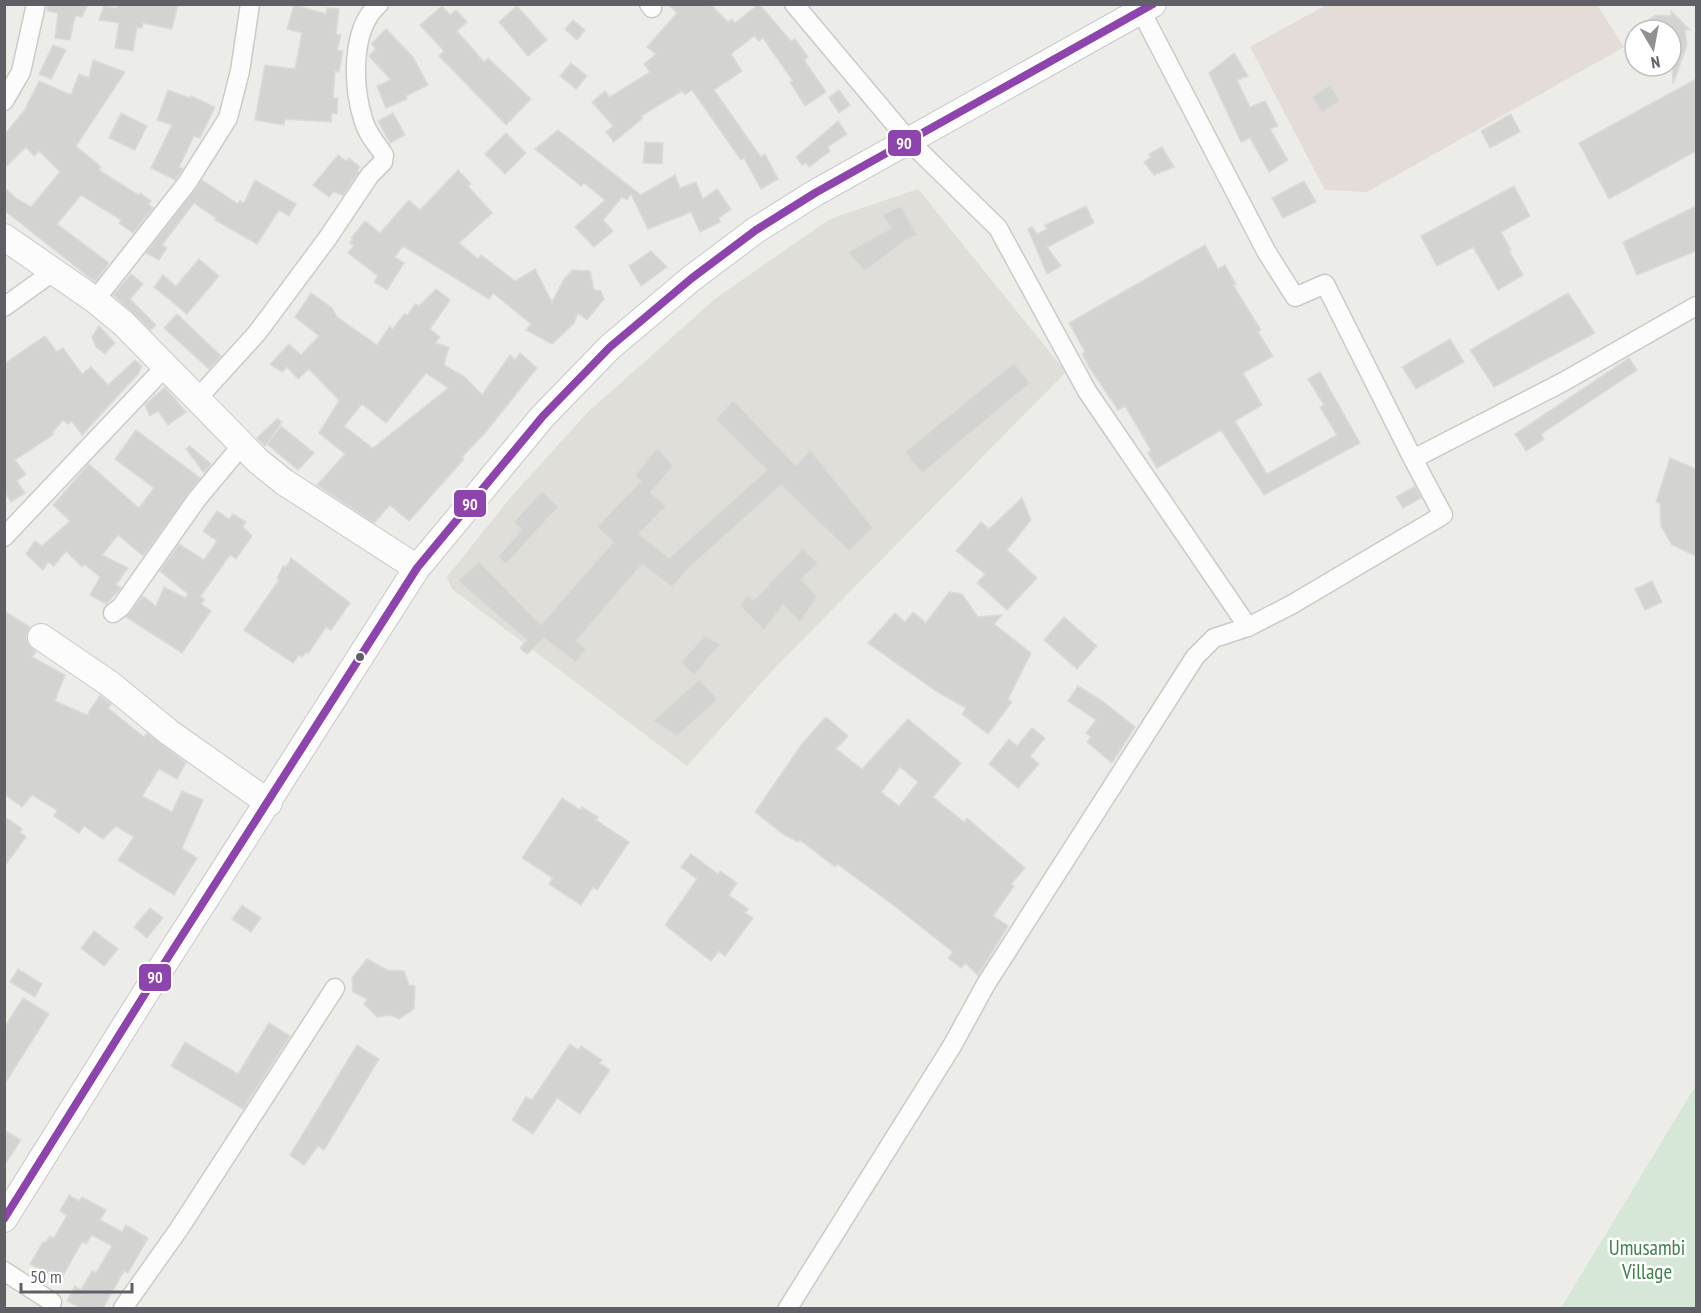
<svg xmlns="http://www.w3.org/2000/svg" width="1701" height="1313" font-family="'PT Sans Narrow',sans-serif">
  <rect width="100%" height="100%" fill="#ecece8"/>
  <!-- education -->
  <path fill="#dfded8" d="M918 189 1066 372 771 672 687 766 452 589 447 577 511 497 587 413 716 298 830 219Z"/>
  <!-- medical -->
  <path fill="#e4dcd9" d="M1328 4 1597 5 1624 47 1367 192 1325 190 1250 47Z"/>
  <!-- green -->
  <path fill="#d7e7d7" d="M1696 1085V1308H1561Z"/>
  <!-- building -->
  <path fill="#d3d3d1" stroke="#dcdbd7" stroke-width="1.5" fill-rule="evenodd" d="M48 4H88L82 17 75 16 70 40 55 38 58 13 47 11Z
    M118 4H178L172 29 143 23 142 28 137 27 133 51 115 48 119 23 99 20 104 6 117 8Z
    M668 4H710L728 22 732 19 735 23 759 4 791 41 795 39 808 57 804 60 826 92 805 106 790 82 793 81 763 38 759 41 754 36 731 54 742 71 714 90 761 157 765 154 778 179 761 189 744 158 741 160 692 90 685 95 682 91 641 116 643 118 614 142 606 132 613 126 592 102 605 91 610 97 650 72 644 64 656 54 647 47 677 13Z
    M294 5 326 14 327 8 339 9 336 34 341 35 337 50 343 51 339 72 335 71 333 98H338L337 114 332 113 331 122 285 119 284 125 255 120 265 65 295 69 302 33 287 29Z
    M442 6 450 15 456 10 467 22 457 31 484 62 488 58 531 99 506 125 439 56 444 51 420 25Z
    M517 6 547 40 528 56 499 22Z
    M1671 11 1690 30H1685L1687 45 1673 84 1671 30H1633L1656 15 1671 16Z
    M573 20 585 30 577 40 565 29Z
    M386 29 413 57 428 85 406 96 407 99 386 108 377 86 391 80 369 56 376 49 371 44Z
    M53 45 66 50 51 79 39 74Z
    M1234 53 1248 76 1237 80 1250 107 1265 101 1278 126 1270 129 1288 160 1269 172 1250 138 1241 142 1209 73Z
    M93 60 125 72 76 146 101 167 99 170 138 195 140 193 151 201 148 204 153 208 133 233 119 223 121 220 81 195 57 224 109 263 95 282 4 210V187L17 199 31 207 60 172 39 151 34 156 26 147 4 169V135L24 111 39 81 71 95 79 74 89 78Z
    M571 63 587 76 576 89 560 76Z
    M1696 79V151L1609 199 1579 143Z
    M1330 85 1340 101 1322 112 1312 97Z
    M168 90 190 98 191 96 215 107 200 138 194 136 179 167 183 169 175 180 151 168 172 125 157 120Z
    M839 90 850 105 839 113 829 98Z
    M121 113 147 126 135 150 109 138Z
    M393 113 405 135 390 143 378 121Z
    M1511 114 1520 132 1490 148 1481 131Z
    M838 121 847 134 828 147 830 151 809 167 806 163 802 165 796 157Z
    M558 130 641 195 675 175 680 188 696 182 703 199 717 189 731 209 719 218 720 222 700 232 691 212 648 229 631 194 627 200 622 197 603 220 613 231 594 247 575 227 605 200 584 183 581 186 535 149Z
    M506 133 526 153 505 174 485 154Z
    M645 142 663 143 662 164 643 163Z
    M1162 147 1174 167 1154 175 1144 162 1151 157 1149 154Z
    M338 155 346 161 349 158 360 167 357 170 359 172 343 195 333 192 329 197 313 185Z
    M458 170 471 184 468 186 492 213 459 243 478 259 481 255 515 281 535 269 552 302 564 279 573 270 590 271 594 290 601 291 604 299 587 320 578 313 574 323 552 344 526 330 531 324 493 293 489 299 403 246 395 257 404 263 387 290 374 282 378 276 348 253 354 246 350 243 353 239 351 238 365 221 380 233 409 200 420 210Z
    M202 180 238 204 240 201 244 203 255 180 296 204 289 216 279 210 257 244 215 220 216 218 194 203 162 245 167 248 159 260 146 253Z
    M1304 181 1316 202 1283 218 1272 198Z
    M1514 186 1530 216 1501 232 1511 250 1509 251 1523 275 1498 290 1473 247 1437 266 1421 236Z
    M901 206 917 235 904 241 865 271 848 252 892 228 882 215Z
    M1086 206 1094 223 1047 247 1061 266 1047 274 1028 229 1032 227 1037 234 1047 229 1045 225Z
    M1696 206V251L1637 275 1623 242Z
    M1205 245 1218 269 1225 265 1236 284 1233 285 1261 330 1258 332 1273 356 1243 373 1262 405 1235 421 1267 474 1337 435 1320 407 1324 405 1308 379 1320 372 1360 443 1264 495 1221 430 1157 468 1148 453 1151 450 1125 406 1118 410 1089 367 1082 354 1085 352 1069 323Z
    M651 251 667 267 641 286 629 266Z
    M199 259 219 276 187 314 154 287 163 275 176 286Z
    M131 274 143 284 130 299 156 325 151 330 113 295Z
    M436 289 450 300 430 329 440 337 435 343 449 347 444 365 465 377 482 395 510 355 515 360 520 353 537 368 485 433 462 457 464 459 409 521 390 505 374 523 317 485 345 454 319 433 339 401 337 398 309 369 298 379 287 367 282 372 270 364 289 344 301 355 319 336 295 317 311 293 332 308 337 317 377 345 390 326 393 329 404 314 408 315 415 304 419 306ZM426 373 448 388 373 448 344 426 362 404 386 423Z
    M1568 293 1595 333 1494 387 1470 350Z
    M177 314 221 356 209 369 164 328Z
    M99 326 115 343 105 354 96 347 92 337Z
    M45 336 57 352 63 348 82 374 91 367 108 385 135 360 142 366 138 374 82 435 72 421 68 424 63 420 52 433 54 434 15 460 26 474 17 481 25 493 11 502 4 491V364Z
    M1450 339 1464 362 1416 389 1402 367Z
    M1629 358 1637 370 1541 434 1544 439 1526 451 1515 434Z
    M1014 363 1030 383 922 473 905 452Z
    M165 387 186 412 168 425 158 411 150 416 145 405Z
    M733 400 796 466 810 450 873 528 849 551 781 485 692 565 672 587 642 564 576 641 586 649 576 662 544 638 527 654 520 648 527 640 458 581 479 562 541 625 613 542 597 527 641 481 635 476 657 448 673 466 650 493 666 506 639 534 669 558 767 470 716 419Z
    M277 419 282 422 265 446 257 438Z
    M281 426 314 453 298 470 267 444Z
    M136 430 200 478 143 556 118 535 102 555 128 568 116 585 121 588 106 604 90 595 100 577 84 564 82 567 66 551 54 566 48 562 43 570 26 554 35 541 42 546 70 521 53 505 89 464 139 508 154 488 115 459Z
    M190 446 211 464 204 473 186 449Z
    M1670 458 1696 469V556L1672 545 1661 526 1660 503 1656 502Z
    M1415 486 1421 498 1403 508 1396 497Z
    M542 491 558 507 506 564 498 557 522 529 514 522Z
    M1022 498 1031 520 1007 550 1037 578 1007 610 977 583 985 574 956 551 981 522 989 529Z
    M217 511 229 519 233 514 246 522 243 527 252 536 236 559 230 555 200 597 205 599 201 604 211 611 182 653 126 617 143 596 156 606 164 587 185 598 188 594 160 571 179 544 204 560 217 541 203 531Z
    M803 549 818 563 801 579 817 597 800 622 783 605 764 630 740 606 747 595 754 600Z
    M291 558 350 603 331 630 326 627 308 654 306 652 302 657 299 655 293 663 244 630 279 580 277 578 283 566H287Z
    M1652 581 1662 602 1645 610 1635 589Z
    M949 592 962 594 978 617 1002 615 994 624 1031 653 1008 699 1012 702 988 734 962 714 966 708 936 691 868 643 895 613 905 622 913 612 926 623Z
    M4 611 30 627 26 636 28 644 36 652 32 657 65 675 55 701 87 715 100 695 111 704 108 708 144 737 147 733 186 763 177 779 159 769 142 796 172 812 182 791 203 800 182 848 197 858 174 895 118 860 134 837 116 826 103 839 84 826 79 833 54 816 57 810 32 795 22 807 4 794Z
    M1064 617 1097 646 1077 669 1044 640Z
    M705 636 720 644 694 675 681 662Z
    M699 680 718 699 677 736 653 721Z
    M1078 686 1101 700 1135 727 1112 763 1087 742 1091 737 1086 733 1096 720 1068 701Z
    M826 717 848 736 836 749 862 769 908 719 961 763 933 797 964 822 967 818 1025 868 1011 884 1014 886 993 916 1008 926 978 975 965 963 961 968 948 958 953 952 892 904 837 864 835 867 800 840 798 842 783 834 755 812 802 744ZM900 767 918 782 899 806 881 792Z
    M1032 728 1045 738 1030 756 1039 764 1018 788 989 764 1009 739 1017 746Z
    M562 798 580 810 582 807 598 817 596 820 629 842 597 890 593 887 581 905 549 884 553 878 522 858Z
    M4 816 22 829 20 832 26 837 4 867Z
    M691 854 718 874 720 871 737 883 729 895 748 909 745 913 753 918 725 956 719 951 711 961 665 925 697 879 681 867Z
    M242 905 261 918 251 932 232 919Z
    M150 908 163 918 147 938 134 927Z
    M94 931 118 949 104 966 81 948Z
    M367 959 387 970 404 971 409 985 415 986 414 1009 399 1019 390 1015 377 1017 364 1004 367 999 353 992 352 978Z
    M18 969 42 984 35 997 10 982Z
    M23 998 49 1014 4 1085V1028Z
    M269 1023 290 1036 243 1109 171 1066 185 1042 238 1074Z
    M570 1044 578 1050 581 1046 602 1060 599 1063 610 1070 580 1114 557 1098 533 1134 512 1120 526 1097 532 1100Z
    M357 1045 379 1059 324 1150 318 1146 304 1165 290 1155Z
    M4 1130 21 1140 4 1166Z
    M69 1195 79 1201 82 1197 106 1210 100 1220 122 1232 126 1225 148 1238 128 1273 124 1271 103 1308H81L67 1301 75 1286 81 1290 92 1271 96 1273 112 1246 92 1235 86 1244 82 1242 60 1281 30 1264 43 1242 45 1243 50 1236 54 1238 67 1215 60 1211Z"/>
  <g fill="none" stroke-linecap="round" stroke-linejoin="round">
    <!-- street casing -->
    <g stroke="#cacac9" stroke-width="21">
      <path id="street" d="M649 4 652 8
        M794 4 910 142 998 228 1087 391 1248 627
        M1141 11 1266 251 1295 297 1325 284 1413 459
        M4 101 21 72 36 4
        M95 300 187 183 228 118 240 71 250 4
        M4 307 54 271
        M197 399 257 333 327 239 370 175 383 162 384 155C376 143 367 134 363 119 353 86 350 29 379 4
        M4 537 165 367
        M113 613 121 607 197 499 242 445
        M4 1271 52 1302
        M123 1308 179 1229 335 988
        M788 1308 952 1046 986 984 1195 657 1214 638 1248 627 1291 605 1443 515 1413 459 1563 382 1696 306"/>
    </g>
    <!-- secondary casing -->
    <g stroke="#c8c8c9" stroke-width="28">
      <path id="secondary" d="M4 237 95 300 124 324 258 461 284 482 417 568
        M41 637 110 684 170 733 269 803
        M4 1219 153 981 417 568 543 416 610 347 692 278 756 230 815 193 1153 4"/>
    </g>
    <!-- street -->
    <use href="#street" stroke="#fcfcfc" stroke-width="18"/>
    <!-- secondary -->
    <use href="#secondary" stroke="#fcfcfc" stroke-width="26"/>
    <!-- bus-1 casing -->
    <g stroke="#fff" stroke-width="12">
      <path id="bus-1" d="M4 1219 153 981 417 568 543 416 610 347 692 278 756 230 815 193 1153 4"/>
    </g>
    <!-- bus-1 -->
    <use href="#bus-1" stroke="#8e44ad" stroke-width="8"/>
  </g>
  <!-- markers -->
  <circle fill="#5e6065" stroke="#fff" stroke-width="2" cx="360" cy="657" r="5"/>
  <g text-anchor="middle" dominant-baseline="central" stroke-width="5" stroke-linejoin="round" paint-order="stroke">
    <!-- park labels -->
    <g font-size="21" fill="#40824a" stroke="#fff">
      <text x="1647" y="1247">Umusambi<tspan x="1647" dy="24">Village</tspan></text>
    </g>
  </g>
  <g stroke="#fff" stroke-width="2">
    <rect x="887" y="129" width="35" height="28" rx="6" fill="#8e44ad"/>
    <rect x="453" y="489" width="34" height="29" rx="6" fill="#8e44ad"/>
    <rect x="138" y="963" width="34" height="29" rx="6" fill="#8e44ad"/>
  </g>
  <g font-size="16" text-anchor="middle" font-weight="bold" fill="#fff">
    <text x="904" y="149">90</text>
    <text x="470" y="510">90</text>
    <text x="155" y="983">90</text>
  </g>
  <!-- border -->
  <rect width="1701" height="1313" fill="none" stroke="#5e6065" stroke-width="12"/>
  <!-- north arrow -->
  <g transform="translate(1653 48) rotate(170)"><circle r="28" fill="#ffffff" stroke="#bfbfc1" stroke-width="1.5"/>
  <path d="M0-4.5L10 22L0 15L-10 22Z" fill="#909193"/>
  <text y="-9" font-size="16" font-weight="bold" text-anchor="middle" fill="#5e6065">N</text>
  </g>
  <!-- scale -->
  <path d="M21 1283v9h111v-9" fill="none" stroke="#5e6065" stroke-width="3"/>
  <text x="30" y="1283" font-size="18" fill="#5e6065" stroke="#ffffff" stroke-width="4.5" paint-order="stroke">50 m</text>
</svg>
